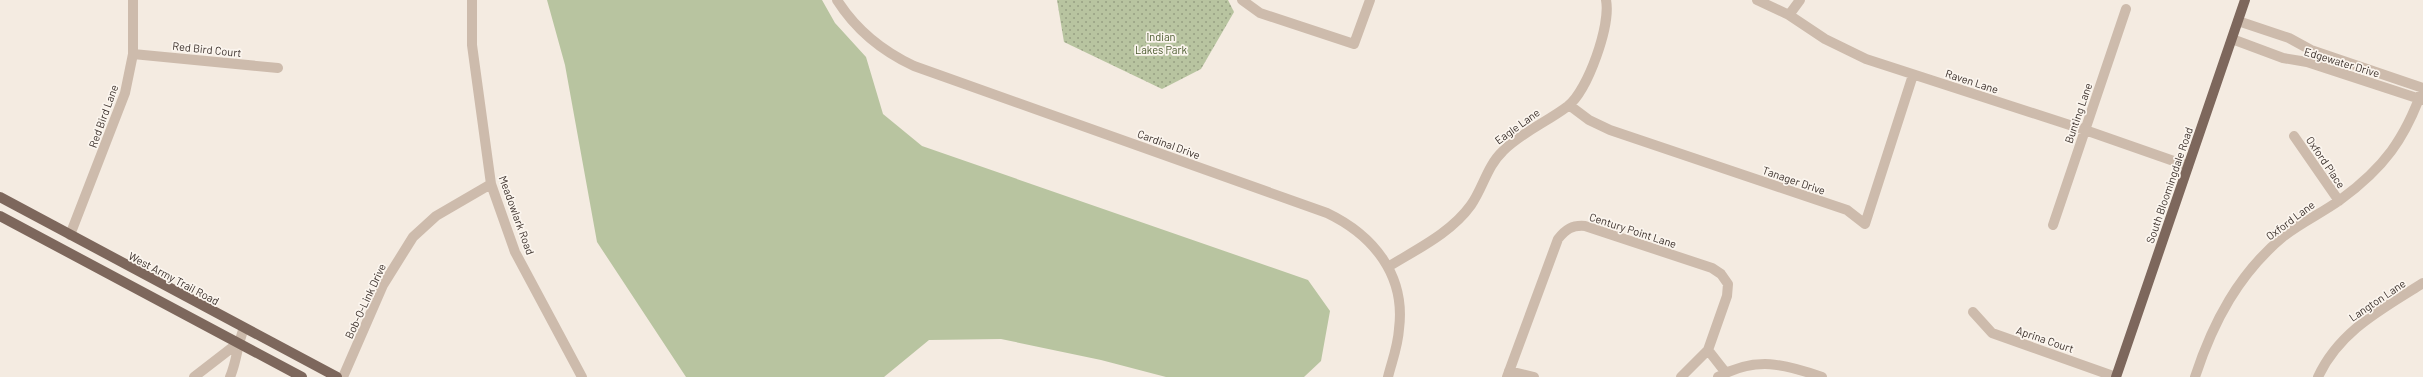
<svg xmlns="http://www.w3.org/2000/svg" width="2423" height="377" font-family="Barlow,sans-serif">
  <defs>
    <pattern id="park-dots" width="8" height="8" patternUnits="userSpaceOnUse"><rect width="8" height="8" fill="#b8c4a0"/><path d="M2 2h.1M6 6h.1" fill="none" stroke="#97a083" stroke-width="1.8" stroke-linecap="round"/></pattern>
  </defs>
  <rect width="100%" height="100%" fill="#f4ebe1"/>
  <!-- green -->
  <path fill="#b8c4a0" d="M547 0H822L835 23 866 57 883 114 922 146 1308 280 1330 311 1321 361 1304 377H1166L1101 360 1001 339 929 340 884 377H686L597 242 565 65Z"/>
  <!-- park -->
  <path fill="url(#park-dots)" d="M1057 0H1228L1234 12 1201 69 1162 89 1064 42Z"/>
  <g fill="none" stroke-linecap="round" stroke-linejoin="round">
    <!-- minor -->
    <path stroke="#cdbbac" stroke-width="10" d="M472 0V45L491 184 515 252 582 377
      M837 0C856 30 882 51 914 66L1327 213C1373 235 1406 275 1399 329 1398 346 1392 361 1388 377
      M1242 0 1260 13 1354 44 1370 0
      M1757 0 1789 15 1825 39 1866 59 2085 130 2188 166
      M1789 15 1800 0
      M2238 21 2289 38 2311 50 2423 88
      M2232 39 2283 58 2307 62 2423 100
      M133 54 278 68
      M1569 105 1589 120 1610 130 1847 210 1865 224 1913 75
      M2294 136 2339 201
      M2053 225 2126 9
      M70 235 125 93 133 54V0
      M1388 267C1417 249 1451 233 1471 205 1483 188 1487 166 1503 151 1522 132 1547 122 1568 106 1588 90 1611 25 1606 0
      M1973 312 1992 333 2116 377
      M1708 350 1726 373
      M1509 371 1534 377
      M194 377 238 343
      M230 377C237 361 237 345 244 328
      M343 377 383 285 413 237 436 216 491 184
      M1507 377 1558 239C1566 229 1572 225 1585 226L1712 268 1721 274 1728 284 1727 296 1708 350 1681 377
      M1718 377C1756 356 1784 364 1822 377
      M2195 377C2213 322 2239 273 2284 236 2302 222 2322 213 2340 200 2384 168 2405 139 2423 88
      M2318 377C2339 331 2382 309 2423 283"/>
    <!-- major -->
    <path stroke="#7d675c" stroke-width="10" d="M0 197 337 377
      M0 216 302 377
      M2116 377 2245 0"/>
  </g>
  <g text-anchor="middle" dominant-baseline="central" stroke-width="3.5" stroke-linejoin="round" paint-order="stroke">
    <!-- park labels -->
    <g font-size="11" fill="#4a5a2e" stroke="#fbf5ee">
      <text x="1161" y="36">Indian<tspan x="1161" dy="13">Lakes Park</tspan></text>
    </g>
    <!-- street labels -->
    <g font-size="11" fill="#3b302b" stroke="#fbf5ee">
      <text transform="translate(207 49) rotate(6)">Red Bird Court</text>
      <text transform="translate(2342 62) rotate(17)">Edgewater Drive</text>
      <text transform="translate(1972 81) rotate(18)">Raven Lane</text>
      <text transform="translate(2078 113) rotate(-71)">Bunting Lane</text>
      <text transform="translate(103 116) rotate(-70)">Red Bird Lane</text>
      <text transform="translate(1517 126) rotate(-36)">Eagle Lane</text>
      <text transform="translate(1169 144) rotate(20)">Cardinal Drive</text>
      <text transform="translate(2326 162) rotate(56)">Oxford Place</text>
      <text transform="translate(1794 180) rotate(19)">Tanager Drive</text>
      <text transform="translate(2169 185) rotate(-71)">South Bloomingdale Road</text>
      <text transform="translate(517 215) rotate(70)">Meadowlark Road</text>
      <text transform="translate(2290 220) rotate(-37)">Oxford Lane</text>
      <text transform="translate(1633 230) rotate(18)">Century Point Lane</text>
      <text transform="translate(174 278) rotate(28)">West Army Trail Road</text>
      <text transform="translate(2377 300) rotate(-34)">Langton Lane</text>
      <text transform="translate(365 301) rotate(-65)">Bob-O-Link Drive</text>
      <text transform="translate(2045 339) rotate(19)">Aprina Court</text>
    </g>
  </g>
</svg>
